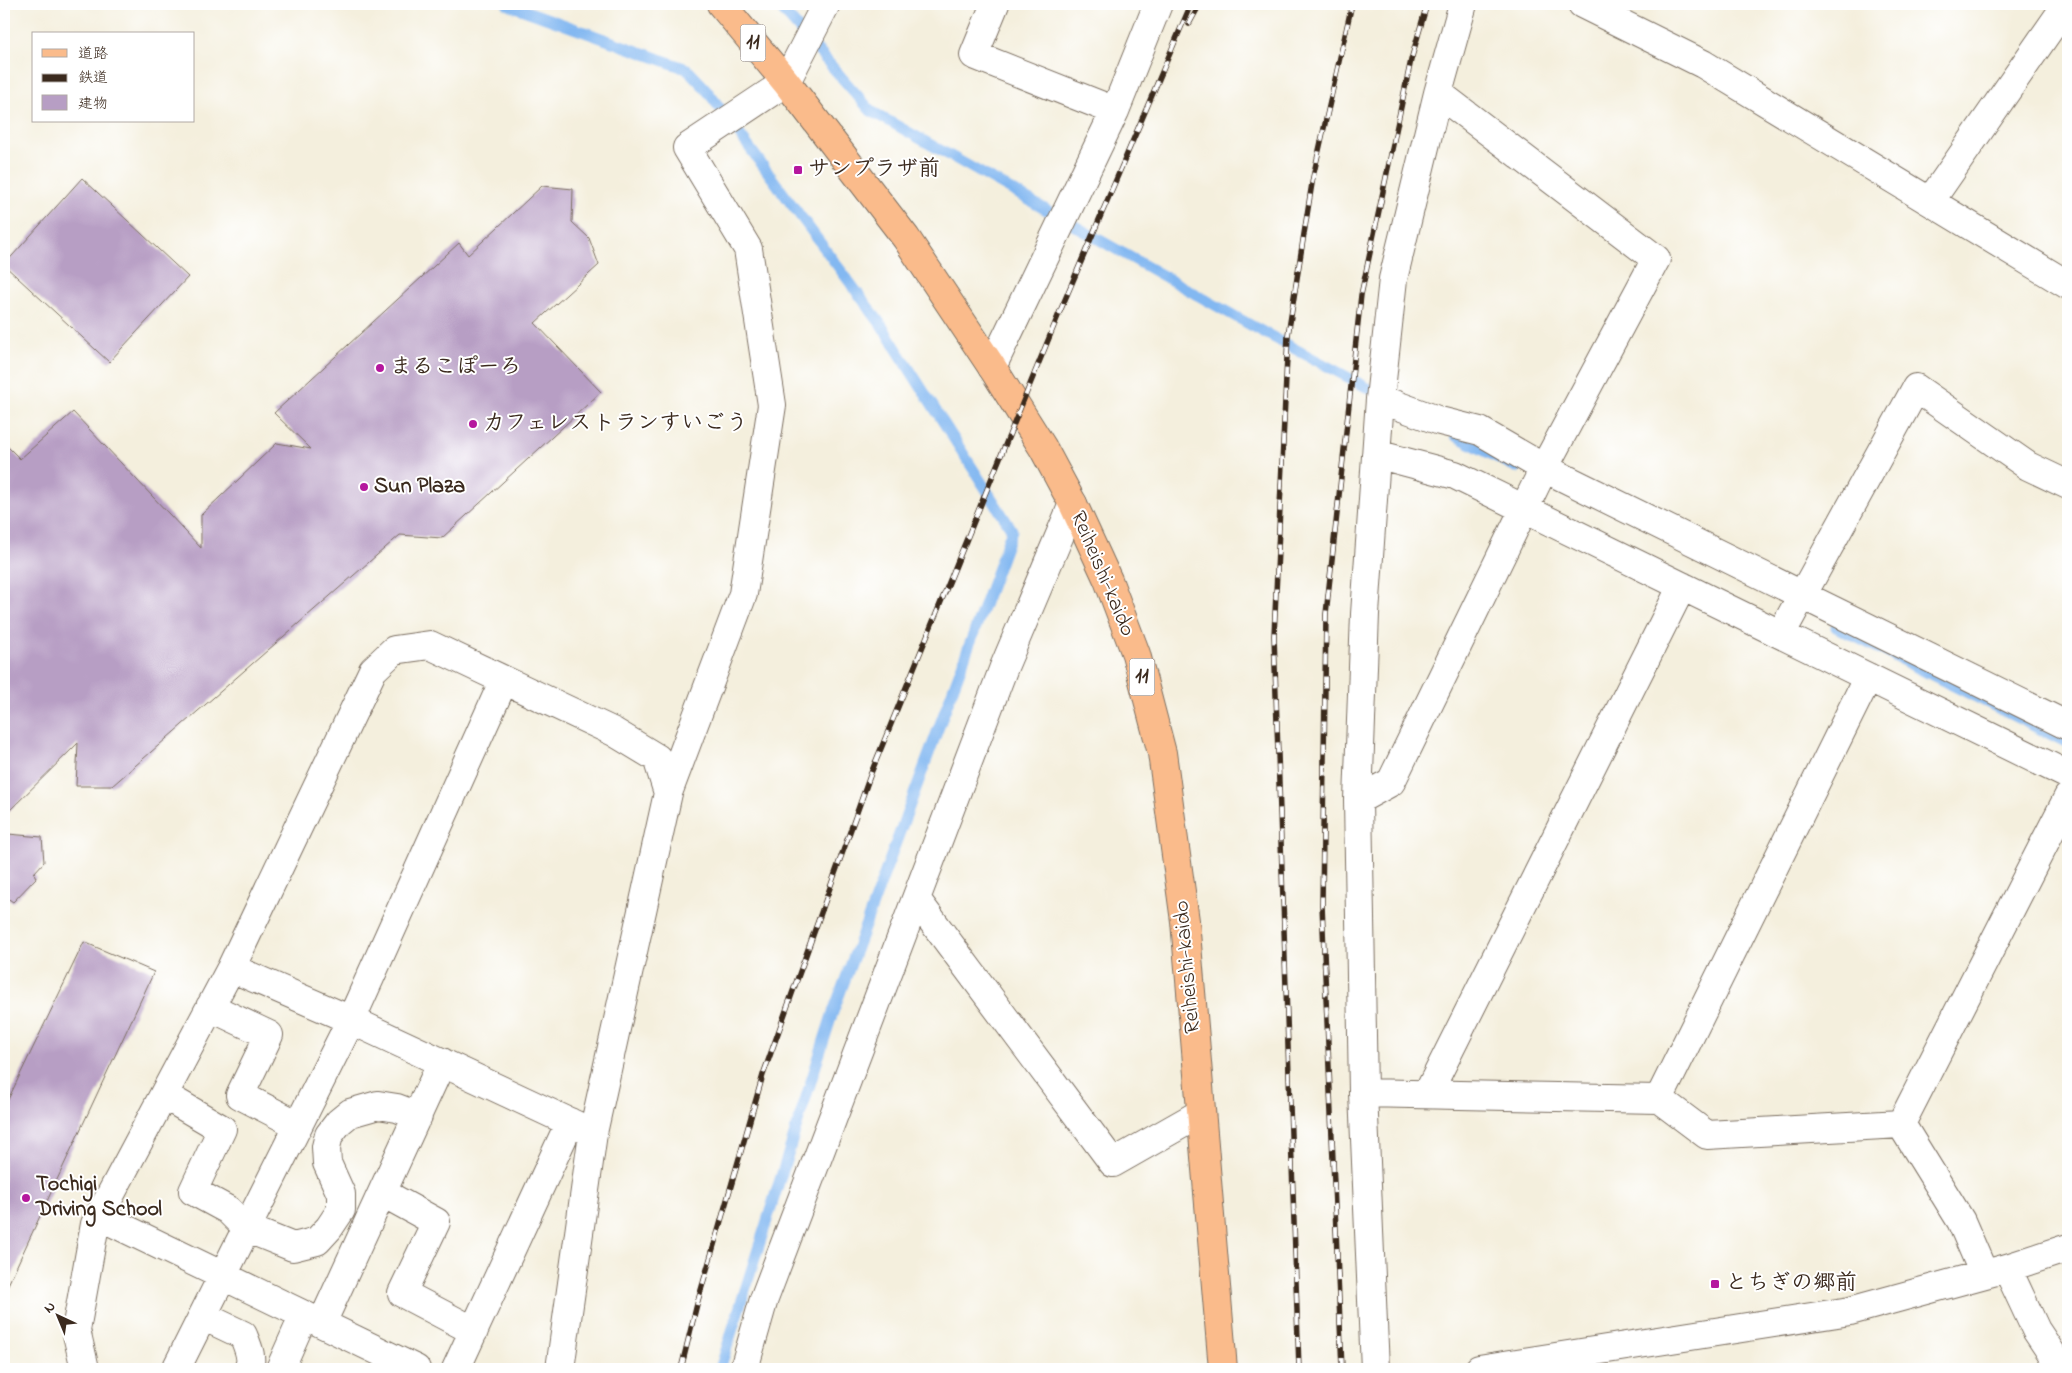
<svg xmlns="http://www.w3.org/2000/svg" width="2072" height="1373" font-family="'Indie Flower','Klee One',sans-serif">
  <rect width="100%" height="100%" fill="#fff"/>
  <filter id="ink" filterUnits="userSpaceOnUse"><feTurbulence type="fractalNoise" baseFrequency=".02" numOctaves="2"/><feDisplacementMap in="SourceGraphic" scale="10" xChannelSelector="R" yChannelSelector="G"/><feConvolveMatrix kernelMatrix="1 2 1 2 8 2 1 2 1" color-interpolation-filters="sRGB"/></filter>
  <filter id="wash" filterUnits="userSpaceOnUse"><feTurbulence type="fractalNoise" baseFrequency=".0096" numOctaves="4" result="noise"/><feDisplacementMap in="SourceGraphic" scale="20" xChannelSelector="R" yChannelSelector="G"/><feGaussianBlur stdDeviation="1.12" result="paint"/><feColorMatrix in="noise" values="0 0 0 0 0 0 0 0 0 0 0 0 0 0 0 0 0 1.4 0 .05"/><feComposite in="paint" operator="in"/></filter>
  <g filter="url(#wash)">
    <rect width="100%" height="100%" fill="#f4efdd"/>
    <g fill="none" stroke-linecap="round" stroke-linejoin="round">
      <!-- stream -->
      <path stroke="#83b8f1" stroke-width="11" d="M507 4 687 69 705 88 880 323 1012 530 832 1015 720 1369
        M777 4 871 111 1254 327 1381 395
        M1456 436 1517 468
        M1836 627 2068 743"/>
    </g>
    <g id="blocks">
      <!-- building -->
      <path fill="#b79ec4" d="M82 178 188 277 109 362 4 265Z
        M542 186 573 189 572 222 589 238 599 265 535 323 601 392 442 538 400 535 112 786H76L78 743 4 816V443L20 459 73 412 201 548V515L277 443 311 449 274 413 459 243 468 255Z
        M8 834 42 837 44 862 34 873 36 878 13 902 6 897 4 900V837Z
        M84 942 154 972 6 1289 4 1288V1108Z"/>
    </g>
  </g>
  <g filter="url(#ink)">
    <use href="#blocks" fill-opacity="0" stroke="#7c6f61" stroke-width="1"/>
    <g fill="none" stroke-linecap="round" stroke-linejoin="round">
      <!-- minor casing -->
      <g stroke="#7c6f61" stroke-width="30">
        <path id="minor" d="M995 4 974 55 1115 111
          M1582 4 1703 64 2068 285
          M1931 200 2067 4
          M992 367 1115 111 1158 4
          M1380 399 1440 421 1480 431 1544 468 2068 726
          M1376 454 1455 475 2068 775
          M1781 634 1916 388 2028 466 2068 485
          M668 793 743 594 772 405 748 249 687 148 786 82 826 4
          M1358 800 1391 782 1544 468 1656 259 1438 93
          M916 899 1113 1163 1201 1113
          M231 968 351 1020 593 1133
          M210 1007 269 1035 240 1095 298 1125
          M1363 1093 1659 1099 1707 1135 1901 1124
          M1428 1093 1682 586
          M164 1095 222 1129 193 1191 228 1210 246 1228 293 1247 317 1241 329 1228 341 1210V1194L327 1163 326 1147 329 1135 339 1122 350 1113 378 1105 397 1108 418 1116
          M1659 1099 1868 677
          M1901 1124 2068 797
          M1901 1124 1961 1221 1984 1274
          M383 1193 436 1222 402 1293 474 1331
          M99 1216 416 1369
          M2007 1268 2036 1330 2062 1369
          M203 1316 243 1335C247 1345 254 1359 248 1369
          M322 1323 442 1062
          M85 1369 76 1330 95 1224 231 968 373 670 394 650 430 645 614 732 657 758 668 793 593 1133 560 1369
          M176 1369 351 1020 504 680
          M280 1369 304 1315
          M456 1369 570 1122
          M744 1369 764 1299 1004 667 1073 504
          M1375 1369 1363 1093 1358 800 1365 614 1380 399 1393 279 1438 93 1463 4
          M1479 1369 1850 1311 2007 1268 2068 1248"/>
      </g>
      <!-- major casing -->
      <g stroke="#7c6f61" stroke-width="30">
        <path id="major" d="M721 4 786 82 906 238 992 367 1043 448 1073 504 1108 580 1136 654 1162 753 1185 921 1223 1369"/>
      </g>
      <!-- minor -->
      <use href="#minor" stroke="#fff" stroke-width="28"/>
      <!-- major -->
      <use href="#major" stroke="#fabb8b" stroke-width="28"/>
      <!-- rail casing -->
      <g stroke="#3b2a1e" stroke-width="5.5">
        <path id="rail" d="M1189 24 1200 4
          M681 1369 697 1304 763 1075 871 773 1058 316 1191 4
          M1299 1369 1274 636 1288 335 1313 177 1352 4
          M1342 1369 1322 905 1326 614 1361 295 1411 60 1427 4"/>
      </g>
      <!-- rail -->
      <use href="#rail" stroke="#fff" stroke-width="4" stroke-dasharray="11" stroke-linecap="butt"/>
    </g>
  </g>
  <!-- markers -->
  <g fill="#b5179e" stroke="#fff" stroke-width="2">
    <rect x="793" y="165" width="10" height="10" rx="2.5"/>
    <circle cx="380" cy="368" r="5"/>
    <circle cx="473" cy="424" r="5"/>
    <circle cx="364" cy="487" r="5"/>
    <circle cx="26" cy="1198" r="5"/>
    <rect x="1710" y="1279" width="10" height="10" rx="2.5"/>
  </g>
  <g text-anchor="middle" dominant-baseline="central" stroke-width="4" stroke-linejoin="round" paint-order="stroke">
    <!-- shield labels -->
    <g fill="#fff" stroke="#766a62" stroke-width="1">
      <rect x="740.5" y="24.5" width="25" height="37" rx="4"/>
      <rect x="1129.5" y="658.5" width="25" height="37" rx="4"/>
    </g>
    <g font-size="21" font-weight="bold" fill="#3b2a1e">
      <text x="753" y="43">11</text>
      <text x="1142" y="677">11</text>
    </g>
    <!-- poi labels -->
    <g font-size="22" font-weight="bold" fill="#3b2a1e" stroke="#fff" text-anchor="start">
      <text x="808" y="170">サンプラザ前</text>
      <text x="390" y="368">まるこぽーろ</text>
      <text x="483" y="424">カフェレストランすいごう</text>
      <text x="374" y="487">Sun Plaza</text>
      <text x="36" y="1185">Tochigi<tspan x="36" dy="25">Driving School</tspan></text>
      <text x="1725" y="1284">とちぎの郷前</text>
    </g>
    <!-- street labels -->
    <g font-size="22" fill="#3b2a1e" stroke="#fff">
      <text transform="translate(1102 574) rotate(67)">Reiheishi-kaido</text>
      <text transform="translate(1188 967) rotate(-95)">Reiheishi-kaido</text>
    </g>
  </g>
  <!-- margin -->
  <rect width="2072" height="1373" fill="none" stroke="#fff" stroke-width="20"/>
  <!-- legend -->
  <rect x="32" y="32" width="162" height="90" fill="#ffffff" stroke="#b1aaa5"/>
  <rect x="42" y="49" width="25" height="8" fill="#fabb8b" stroke="#b1aaa5"/>
  <text x="78" y="58" font-size="15" fill="#3b2a1e">道路</text>
  <rect x="42" y="74" width="25" height="8" fill="#3b2a1e" stroke="#b1aaa5"/>
  <text x="78" y="82" font-size="15" fill="#3b2a1e">鉄道</text>
  <rect x="42" y="95" width="25" height="15" fill="#b79ec4" stroke="#b1aaa5"/>
  <text x="78" y="108" font-size="15" fill="#3b2a1e">建物</text>
  <!-- north arrow -->
  <g transform="translate(58 1316) rotate(316)" stroke="#ffffff" stroke-width="4" paint-order="stroke">
  <path d="M0-4L9 19L0 12L-9 19Z" fill="#3b2a1e"/>
  <text y="-8" font-size="14" font-weight="bold" text-anchor="middle" fill="#3b2a1e">N</text>
  </g>
</svg>
